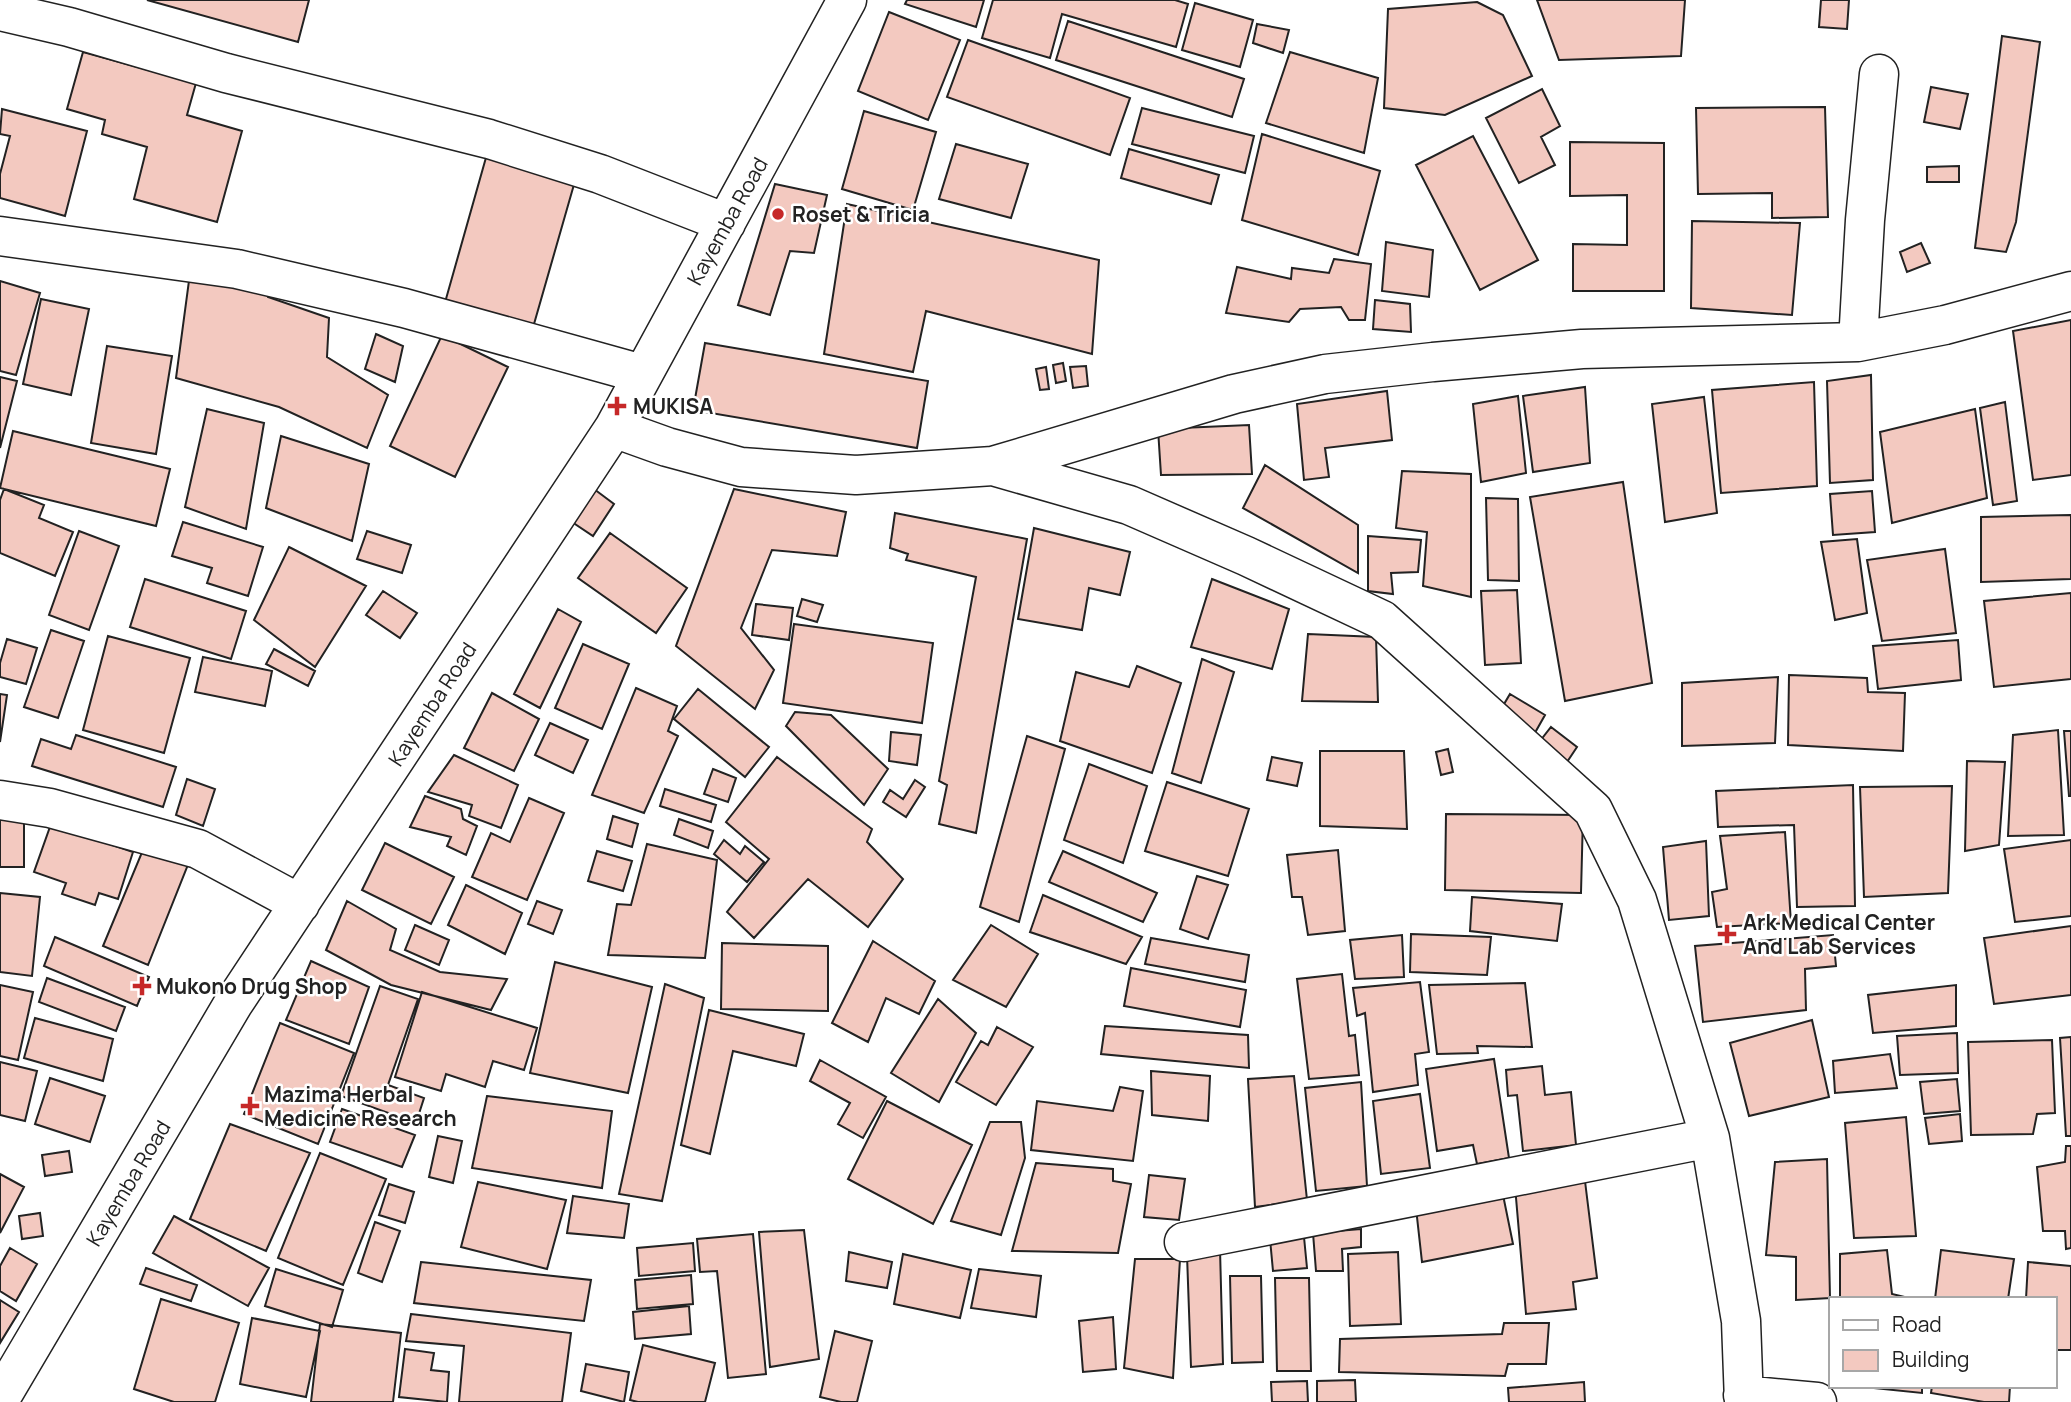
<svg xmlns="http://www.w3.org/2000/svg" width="2071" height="1402" font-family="Manrope,sans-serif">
  <rect width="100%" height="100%" fill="#fff"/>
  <!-- building -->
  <path fill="#f3c9c0" stroke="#222" stroke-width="2" d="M147 0H309L298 42Z
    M907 0H984L976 27 905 4Z
    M993 0H1175L1188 4 1176 47 1062 14 1050 58 982 38Z
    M1537 0H1685L1681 56 1559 60Z
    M1821 0H1849L1847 29 1819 27Z
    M1477 2 1503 15 1532 76 1445 115 1384 108 1388 9Z
    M1195 3 1253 20 1240 67 1182 50Z
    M889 12 960 40 928 120 858 91Z
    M1068 21 1244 79 1232 117 1056 60Z
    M1257 24 1289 30 1283 53 1253 43Z
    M2002 36 2040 42 2016 222 2006 252 1975 248Z
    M968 40 1130 98 1110 155 947 97Z
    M83 52 196 83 187 115 242 131 217 222 134 199 147 147 102 134 105 120 67 109Z
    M1290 52 1378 78 1364 153 1266 123Z
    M1931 87 1968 94 1960 129 1924 122Z
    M1542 89 1560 126 1541 137 1555 165 1519 183 1486 118Z
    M1825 107 1828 217 1772 218V193L1698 194 1696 108Z
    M1142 108 1254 136 1245 173 1132 144Z
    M2 109 87 131 65 216 0 198V174L10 136 0 134Z
    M864 111 936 132 913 210 842 189Z
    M1262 134 1380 171 1358 255 1242 220Z
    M1473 136 1538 260 1480 290 1416 165Z
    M1570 142 1664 143V291H1573V244L1627 245V195L1570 196Z
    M956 144 1028 164 1011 218 939 199Z
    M1129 149 1219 175 1211 204 1121 178Z
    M487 154 575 181 532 331 444 306Z
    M1959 166V182H1927V167Z
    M775 184 827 195 814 253 790 251 770 315 738 305Z
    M847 204 1099 260 1092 354 926 311 913 372 824 354Z
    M1692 221 1800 223 1792 315 1691 308Z
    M1386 242 1433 250 1429 297 1382 291Z
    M1921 243 1930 263 1907 272 1900 252Z
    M1334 259 1371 264 1365 320H1349L1341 307 1300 309 1289 322 1226 313 1237 267 1291 279 1292 268 1329 273Z
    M190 273 265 281 268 297 329 318 327 357 388 395 367 448 279 407 176 378Z
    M0 281 40 293 16 375 0 371Z
    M41 299 89 309 71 395 23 384Z
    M1375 300 1410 304 1411 332 1373 329Z
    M2071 320V475L2033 480 2013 331Z
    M376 334 403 346 395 382 365 369Z
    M442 335 508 367 455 477 390 446Z
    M705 343 928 381 917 448 693 410Z
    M107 346 172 356 156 454 91 443Z
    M1063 363 1066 381 1056 383 1053 365Z
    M1086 366 1088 386 1073 388 1070 367Z
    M1046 367 1049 389 1040 390 1036 369Z
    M1871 375 1873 480 1830 483 1827 381Z
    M0 377 17 381 0 448Z
    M1814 382 1817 486 1721 493 1712 390Z
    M1585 387 1590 463 1533 472 1523 396Z
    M1387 391 1392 440 1325 448 1329 477 1304 480 1297 404Z
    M1518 396 1526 473 1481 482 1473 404Z
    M1704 397 1717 513 1665 522 1652 404Z
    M2005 402 2017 501 1993 505 1980 408Z
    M207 409 264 423 246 529 185 507Z
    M1975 409 1987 498 1892 523 1880 432Z
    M1249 425 1252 474 1161 475 1158 429Z
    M13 431 170 469 156 526 0 488Z
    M281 436 369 464 352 541 266 508Z
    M1265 465 1358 525V573L1243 508Z
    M1402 471 1471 474V597L1423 586 1427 532 1396 528Z
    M1623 482 1652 683 1565 701 1530 497Z
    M4 489 44 505 39 518 73 532 55 576 0 553V500Z
    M594 489 614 504 593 536 572 522Z
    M734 489 846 512 837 556 772 550 741 628 774 670 755 709 676 646Z
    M1872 491 1875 532 1833 535 1830 494Z
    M1486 498 1518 499 1519 581 1488 580Z
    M895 513 1027 539 976 833 939 824 947 785 939 781 976 577 906 560 908 554 890 548Z
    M2071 515V579L1981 582V517Z
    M183 522 263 547 248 596 207 583 212 568 172 556Z
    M1034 528 1130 552 1120 595 1089 588 1082 630 1018 619Z
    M79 531 119 546 89 630 49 615Z
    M367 531 411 545 402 573 357 559Z
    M610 533 687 588 656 633 578 578Z
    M1368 536 1421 540 1418 572 1391 573 1393 594 1368 591Z
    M1857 539 1867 613 1835 620 1821 542Z
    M289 547 366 586 315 667 254 620Z
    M1945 549 1956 633 1882 641 1867 560Z
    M145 579 246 611 231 659 130 627Z
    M1212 579 1289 609 1272 669 1191 647Z
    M1517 590 1521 663 1485 665 1481 591Z
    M383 591 417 613 400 638 366 615Z
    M2071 593V679L1994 687 1984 601Z
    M802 599 823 605 817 622 797 616Z
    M756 604 793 608 789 640 752 635Z
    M558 609 581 622 540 708 514 694Z
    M794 624 933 643 922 723 783 703Z
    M51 630 84 641 58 718 24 707Z
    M1308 634 1376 637 1378 702 1302 701Z
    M108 636 190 658 164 753 83 730Z
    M7 639 37 648 26 684 0 677V663Z
    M1958 640 1961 680 1878 689 1873 646Z
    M583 644 629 664 602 729 555 708Z
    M274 649 315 671 308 686 266 664Z
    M203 657 272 671 265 706 195 692Z
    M1202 659 1234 672 1201 783 1172 773Z
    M1137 666 1181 683 1152 773 1060 741 1076 672 1129 687Z
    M1789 675 1867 678 1868 692 1905 693 1903 751 1788 745Z
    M1778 677 1775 743 1682 746V683Z
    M636 688 677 706 668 731 678 736 644 813 592 795Z
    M698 689 769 747 745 777 674 719Z
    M492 693 539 719 514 771 464 748Z
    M0 694 7 695 0 742Z
    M1510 694 1545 715 1532 738 1497 716Z
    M795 712 831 715 888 769 864 805 786 726Z
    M550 723 588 740 573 773 535 755Z
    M1551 727 1577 747 1567 762 1540 741Z
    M2058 730 2064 835 2008 836 2013 735Z
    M2064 731H2071V796H2069Z
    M891 732 921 735 917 765 889 761Z
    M76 735 176 767 163 807 32 766 41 739 71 749Z
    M1027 736 1065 749 1019 922 980 907Z
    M1448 749 1453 772 1441 775 1436 752Z
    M1320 751H1404L1407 829 1320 826Z
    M454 755 518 785 501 828 469 816 472 805 428 792Z
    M777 757 872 829 867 842 903 879 868 927 808 879 754 938 727 912 769 859 726 822Z
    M1272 757 1302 763 1297 786 1267 780Z
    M1967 761 2005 762 1999 845 1965 851Z
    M1089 764 1147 786 1123 863 1064 840Z
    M713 769 736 778 728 802 704 794Z
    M187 779 215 789 203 826 176 815Z
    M915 780 925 787 906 817 883 802 890 790 903 799Z
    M1167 782 1249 809 1228 876 1145 851Z
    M1853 785 1855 906 1797 907 1794 825 1718 827 1716 791Z
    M1952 786 1948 893 1864 897 1860 787Z
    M665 789 716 805 711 822 660 806Z
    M425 796 461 809 463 819 477 826 466 855 447 846 451 837 410 827Z
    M529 798 564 813 527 900 472 877 491 833 510 842Z
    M1446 814 1583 815 1581 893 1445 890Z
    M613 816 638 824 632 847 607 839Z
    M0 818H24V867H0Z
    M679 819 713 831 708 848 674 835Z
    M51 824 133 852 118 899 99 893 95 905 62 894 66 883 34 872Z
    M1785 832 1791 923 1717 927 1712 892 1727 889 1720 836Z
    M724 840 740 854 745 846 764 862 747 882 714 854Z
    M2071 840V916L2015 922 2004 849Z
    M1706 841 1709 916 1669 920 1663 847Z
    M385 843 454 877 431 924 362 890Z
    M647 844 717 860 705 958 608 955 617 904 631 905Z
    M145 845 189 862 148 965 103 946Z
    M1338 850 1345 931 1308 935 1302 897H1292L1287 855Z
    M597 851 632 861 623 891 588 881Z
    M1063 851 1157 893 1143 922 1049 882Z
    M1197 876 1228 885 1208 939 1180 929Z
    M466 885 522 913 505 954 448 925Z
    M0 893 40 897 32 976 0 972Z
    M1043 895 1142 937 1126 964 1030 932Z
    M1472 897 1562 904 1557 941 1470 931Z
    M347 901 396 929 390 950 440 972 507 979 491 1010 391 985 326 950Z
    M537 901 562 910 553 934 528 924Z
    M415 925 449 940 439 965 405 950Z
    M991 925 1038 954 1006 1007 953 980Z
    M2071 926V995L1994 1004 1984 938Z
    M1411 934 1491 937 1487 975 1410 972Z
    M1402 935 1404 977 1355 979 1350 940Z
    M1833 935 1836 966 1805 969 1806 1010 1703 1022 1695 946Z
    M55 937 149 977 137 1006 44 966Z
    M1151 938 1249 955 1245 982 1145 964Z
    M873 941 935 981 919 1014 886 998 868 1042 832 1023Z
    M722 943 828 946V1011L721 1009Z
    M311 961 369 987 349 1044 286 1020Z
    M555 962 652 987 628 1093 530 1073Z
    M1131 968 1246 990 1240 1027 1124 1006Z
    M1342 974 1349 1036 1355 1035 1359 1075 1309 1079 1297 979Z
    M47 978 125 1007 116 1031 39 1002Z
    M1420 982 1429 1052 1415 1054 1418 1085 1373 1092 1365 1013 1357 1016 1353 988Z
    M1525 983 1532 1047 1477 1046 1478 1053 1437 1054 1429 985Z
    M665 984 704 998 662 1201 619 1194Z
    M0 985 33 992 18 1060 0 1056Z
    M1956 985V1026L1873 1033 1868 995Z
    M380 986 418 999 388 1085 424 1098 416 1123 341 1096Z
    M422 992 537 1028 524 1070 493 1061 485 1087 446 1074 441 1091 395 1077Z
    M938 999 976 1033 939 1102 891 1073Z
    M709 1010 804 1034 796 1066 733 1051 710 1154 681 1145Z
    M35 1018 113 1039 103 1081 24 1058Z
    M1812 1020 1829 1097 1749 1116 1730 1043Z
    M280 1023 354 1053 318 1144 244 1114Z
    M1105 1026 1248 1035 1249 1068 1101 1054Z
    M997 1027 1033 1047 996 1105 956 1082 981 1041 988 1045Z
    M1957 1033 1958 1073 1900 1075 1897 1036Z
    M2071 1037V1136H2066L2060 1038Z
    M2052 1040 2055 1113 2037 1114 2033 1134 1971 1135 1968 1042Z
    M1890 1054 1897 1088 1835 1093 1833 1061Z
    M1494 1059 1509 1158 1477 1164 1473 1145 1437 1151 1426 1069Z
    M820 1060 886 1097 863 1138 838 1124 850 1103 810 1081Z
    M0 1062 37 1071 25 1121 0 1115Z
    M1542 1066 1545 1095 1571 1092 1576 1145 1523 1151 1517 1095 1508 1096 1506 1070Z
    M1151 1071 1210 1076 1208 1121 1152 1115Z
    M1294 1076 1307 1200 1255 1207 1248 1079Z
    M50 1078 105 1096 90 1142 35 1124Z
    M1957 1079 1960 1111 1924 1114 1920 1082Z
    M1361 1082 1367 1186 1316 1191 1305 1088Z
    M1120 1087 1143 1091 1133 1161 1031 1150 1037 1101 1113 1111Z
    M1420 1094 1430 1168 1381 1174 1373 1101Z
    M487 1096 612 1111 602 1188 472 1168Z
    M887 1101 972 1145 933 1224 848 1179Z
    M342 1109 415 1135 402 1167 330 1142Z
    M1960 1114 1962 1141 1929 1144 1925 1118Z
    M1906 1117 1916 1236 1854 1238 1845 1123Z
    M990 1122H1021L1025 1158 1001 1235 951 1221Z
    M230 1124 310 1153 266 1251 190 1219Z
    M438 1136 462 1141 453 1183 429 1177Z
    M2066 1146H2071V1248L2066 1249 2065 1231H2043L2037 1167 2065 1162Z
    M69 1151 72 1172 45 1176 42 1155Z
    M320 1153 386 1179 343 1285 278 1258Z
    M1827 1159 1830 1298 1796 1300V1257L1766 1255 1775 1162Z
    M1036 1163 1113 1169V1181L1131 1184 1118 1253 1012 1251Z
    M1584 1173 1597 1278 1573 1282 1576 1309 1526 1314 1515 1186Z
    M0 1174 24 1187 0 1233Z
    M1149 1175 1185 1179 1179 1220 1144 1217Z
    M478 1182 566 1200 547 1269 461 1247Z
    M389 1184 414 1192 405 1223 379 1215Z
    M1502 1190 1513 1244 1422 1262 1416 1208Z
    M573 1196 629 1204 624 1238 567 1233Z
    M40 1213 43 1236 22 1239 19 1216Z
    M174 1216 269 1268 248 1306 153 1253Z
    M375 1222 400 1231 382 1282 358 1273Z
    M1361 1229V1247L1342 1249 1343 1271H1316L1313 1233Z
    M804 1230 819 1359 770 1367 759 1232Z
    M753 1234 766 1374 728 1378 717 1271 700 1272 697 1239Z
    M1304 1237 1307 1268 1273 1271 1270 1239Z
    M693 1243 695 1271 639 1276 637 1248Z
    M10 1248 37 1264 16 1301 0 1291V1266Z
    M1220 1249 1223 1364 1191 1367 1187 1255Z
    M1887 1250 1892 1294 1913 1299H1840V1254Z
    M1941 1250 2014 1259 2008 1299H1935Z
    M849 1252 892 1262 887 1288 846 1281Z
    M1398 1252 1401 1324 1350 1326 1348 1254Z
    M903 1254 971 1270 960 1318 894 1304Z
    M1135 1259H1180L1173 1378 1124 1368Z
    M421 1262 591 1280 584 1321 414 1303Z
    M2028 1262 2071 1266V1350H2055V1299H2026Z
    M146 1268 197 1285 191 1301 140 1284Z
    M276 1269 343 1290 332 1327 265 1306Z
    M979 1269 1041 1276 1036 1317 971 1308Z
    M691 1275 693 1304 637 1309 635 1280Z
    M1230 1276H1261L1263 1362 1232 1363Z
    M1275 1278H1309L1311 1371H1277Z
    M161 1299 239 1323 215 1402H174L134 1389Z
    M0 1300 19 1312 0 1343Z
    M689 1306 691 1334 635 1339 633 1312Z
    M411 1314 571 1333 562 1402H459L464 1346 406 1341Z
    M1113 1317 1116 1369 1083 1372 1079 1321Z
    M252 1318 320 1331 306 1397 240 1384Z
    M1504 1323H1549L1546 1364H1508L1505 1376 1339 1372 1340 1339 1502 1334Z
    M320 1324 401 1333 393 1402H311Z
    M835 1331 872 1341 857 1402H841L820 1397Z
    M643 1345 715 1363 705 1402H638L630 1400Z
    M405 1349 434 1353 431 1370 449 1372 447 1402 399 1397Z
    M586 1364 629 1372 624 1402 581 1391Z
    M1355 1380 1356 1402H1317V1381Z
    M1307 1381 1308 1402H1272L1271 1382Z
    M1584 1382 1585 1402H1509L1508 1388Z
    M1854 1386H1922V1393Z
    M1932 1386H2010L2009 1402H1984L1931 1393Z"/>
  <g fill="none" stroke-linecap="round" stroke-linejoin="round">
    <!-- minor casing -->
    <g stroke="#222" stroke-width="41">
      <path id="minor" d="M0 11 69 27 226 73 489 139 600 174 726 223
        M0 236 237 269 404 308 642 374
        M1858 342 1865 220 1879 74
        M614 428 667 447 741 467 856 475 993 466 1234 394 1325 374 1433 362 1582 349 1858 342 1945 325 2071 291
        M993 466 1129 505 1246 556 1382 620 1593 810 1637 900 1710 1138 1741 1321 1744 1402
        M0 800 50 808 198 849 300 904
        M1184 1242 1710 1138
        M1743 1395 1817 1402
        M0 1399 233 1004 614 428 847 0"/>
    </g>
    <!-- minor -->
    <use href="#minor" stroke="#fff" stroke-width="38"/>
  </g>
  <!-- markers -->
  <g fill="#c62828" stroke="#fff" stroke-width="2.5">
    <circle cx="778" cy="214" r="7"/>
    <path d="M613.5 395.5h7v7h7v7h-7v7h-7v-7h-7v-7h7z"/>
    <path d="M1723.5 923.5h7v7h7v7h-7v7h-7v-7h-7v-7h7z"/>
    <path d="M138.5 975.5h7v7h7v7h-7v7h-7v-7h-7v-7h7z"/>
    <path d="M246.5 1095.5h7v7h7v7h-7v7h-7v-7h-7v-7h7z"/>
  </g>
  <g text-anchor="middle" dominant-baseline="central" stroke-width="5" stroke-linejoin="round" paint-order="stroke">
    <!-- poi labels -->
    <g font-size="21" font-weight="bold" fill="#222" stroke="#fff" text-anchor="start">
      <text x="792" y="214">Roset &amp; Tricia</text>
      <text x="633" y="406">MUKISA</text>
      <text x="1743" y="922">Ark Medical Center<tspan x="1743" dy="24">And Lab Services</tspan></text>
      <text x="156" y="986">Mukono Drug Shop</text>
      <text x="264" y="1094">Mazima Herbal<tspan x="264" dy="24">Medicine Research</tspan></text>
    </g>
    <!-- street labels -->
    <g font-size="21" fill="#222" stroke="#fff">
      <text transform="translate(727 221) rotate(-61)">Kayemba Road</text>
      <text transform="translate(432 704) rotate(-57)">Kayemba Road</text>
      <text transform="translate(128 1183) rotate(-59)">Kayemba Road</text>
    </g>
  </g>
  <!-- legend -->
  <rect x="1829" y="1297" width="228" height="91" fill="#ffffff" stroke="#a7a7a7" stroke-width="2"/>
  <rect x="1843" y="1320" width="35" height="10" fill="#ffffff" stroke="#a7a7a7" stroke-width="2"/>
  <text x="1892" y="1332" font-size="21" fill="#222222">Road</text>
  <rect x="1843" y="1350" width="35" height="21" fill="#f3c9c0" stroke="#a7a7a7" stroke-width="2"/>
  <text x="1892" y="1367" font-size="21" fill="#222222">Building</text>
</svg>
